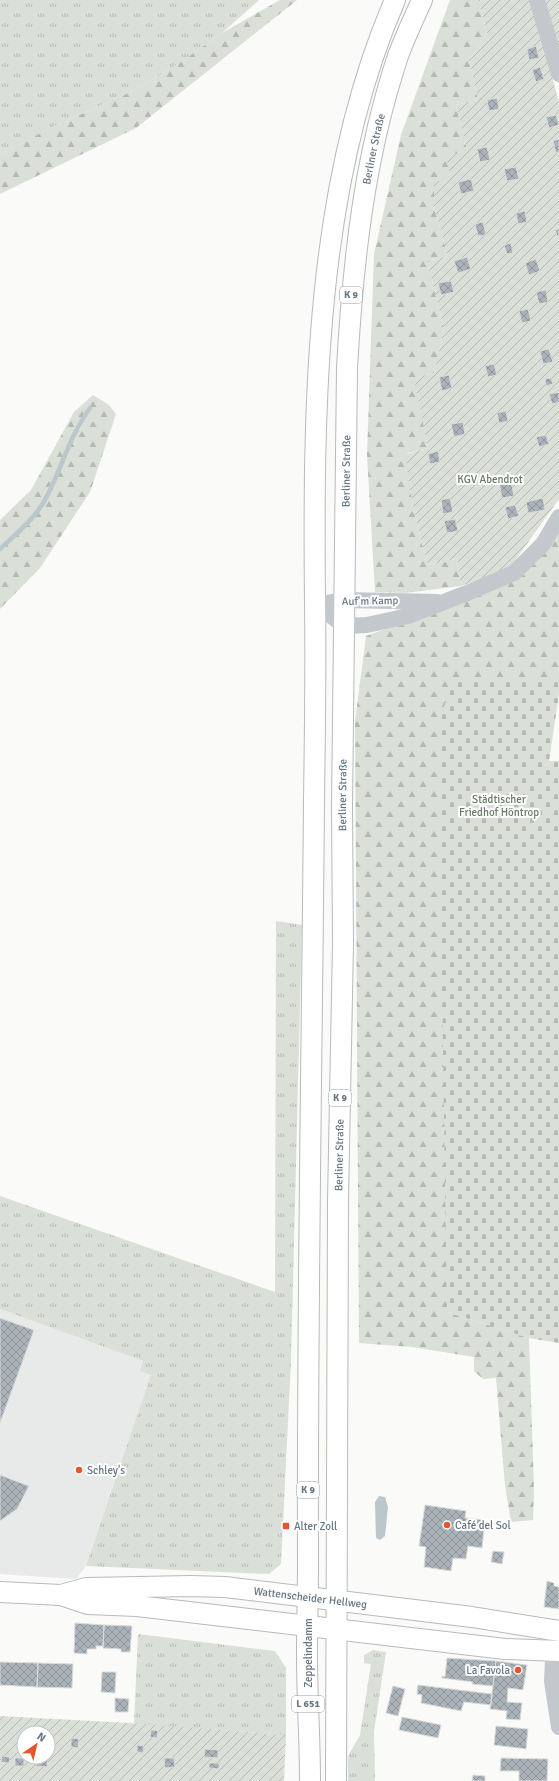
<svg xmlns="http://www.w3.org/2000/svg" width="559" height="1781" font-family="Signika,sans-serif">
  <defs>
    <pattern id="grass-tufts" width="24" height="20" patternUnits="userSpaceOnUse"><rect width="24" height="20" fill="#dadfd7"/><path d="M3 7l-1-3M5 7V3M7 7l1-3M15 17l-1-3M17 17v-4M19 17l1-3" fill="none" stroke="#b4b9b4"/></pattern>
    <pattern id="forest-firs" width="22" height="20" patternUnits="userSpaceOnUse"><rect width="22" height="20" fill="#dadfd7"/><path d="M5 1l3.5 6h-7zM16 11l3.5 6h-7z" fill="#b4b9b4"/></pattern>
    <pattern id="cemetery-stones" width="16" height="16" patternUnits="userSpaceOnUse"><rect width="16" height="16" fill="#dadfd7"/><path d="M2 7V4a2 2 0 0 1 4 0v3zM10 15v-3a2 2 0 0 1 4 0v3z" fill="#b4b9b4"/></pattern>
    <pattern id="garden-furrows" width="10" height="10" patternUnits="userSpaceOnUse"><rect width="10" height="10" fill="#dadfd7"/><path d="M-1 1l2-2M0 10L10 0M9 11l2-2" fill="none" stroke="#b4b9b4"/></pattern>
    <pattern id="building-cross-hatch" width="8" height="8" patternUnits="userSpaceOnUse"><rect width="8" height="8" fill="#aab3b9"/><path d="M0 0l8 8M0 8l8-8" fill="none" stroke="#8e969c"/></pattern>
  </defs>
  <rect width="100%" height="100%" fill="#fafaf8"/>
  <!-- built -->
  <path fill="#e8e9e9" d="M0 1309 143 1361 152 1375 86 1566 76 1579 0 1574Z"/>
  <!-- grass -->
  <path fill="url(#grass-tufts)" d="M0 0H259L222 33 178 64 133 91 48 129 0 155Z
    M276 921 302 925 291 1361 281 1564 269 1574 86 1566 151 1375 140 1371 143 1361 0 1309V1196L275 1292Z
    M138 1634 275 1651 286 1668V1735L134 1724Z
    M373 1650 386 1652 374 1732 375 1781H348V1756L360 1735 371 1664 364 1663V1655Z"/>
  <!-- forest -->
  <path fill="url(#forest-firs)" d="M280 0H297L136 128 0 194V155L48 129 133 91 178 64 222 33Z
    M450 0H479L487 34 469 60 478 100 456 105 467 150 434 206 448 256 427 261 444 329 434 373 415 378 428 448 407 453C409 493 417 527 428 565L457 559 461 586 405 593 375 592 367 455 374 254 401 135Z
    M93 395 109 405 116 414 90 492 40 568 0 609V520L31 490 74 412Z
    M559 525V681H454L447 1312 529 1338 534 1490 533 1520 511 1522 505 1485 496 1378 483 1379 474 1371V1357L412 1347 359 1343 355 721 366 636 434 611 518 577Z"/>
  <!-- cemetery -->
  <path fill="url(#cemetery-stones)" d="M453 681H559V694L549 761H559V1343L529 1338 447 1312 438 723Z"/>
  <!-- garden -->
  <path fill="url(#garden-furrows)" fill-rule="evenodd" d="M479 0H532L559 103V499L509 569 461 586 457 559 428 565C417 527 409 493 406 454L428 448 414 378 434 373 444 329 427 261 448 256 434 206V182L451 178 446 156 467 150 456 105 478 100 469 60 487 34Z
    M545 0H559V53Z
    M0 1716 147 1724 286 1735 284 1781H0ZM24 1733H48V1757H24Z"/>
  <!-- water -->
  <path fill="#bbc7cb" d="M379 1496 385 1497 388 1507 385 1536 380 1540 376 1538 375 1502Z"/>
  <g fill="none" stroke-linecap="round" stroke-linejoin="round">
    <!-- stream -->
    <path stroke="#bbc7cb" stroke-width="4.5" d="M0 549C17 533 37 517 47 496 62 467 70 435 90 408"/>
  </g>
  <!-- building -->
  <path fill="url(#building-cross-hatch)" stroke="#dcdcda" d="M536 46 539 58 529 60 527 49Z
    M540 67 544 79 536 82 532 70Z
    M497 98 499 109 489 111 487 100Z
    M556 115 559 125 549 128 546 117Z
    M559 139V152L556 153 553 141Z
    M487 147 490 160 480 162 477 149Z
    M516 167 519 179 507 181 504 169Z
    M471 179 474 191 461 194 458 182Z
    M525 211 527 222 518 224 516 213Z
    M483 222 486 235 478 236 475 224Z
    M559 229V235L557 236 555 230Z
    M511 243 513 253 507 254 504 245Z
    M467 257 471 269 458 273 454 261Z
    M536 259 540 271 529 275 525 263Z
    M451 281 454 292 441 295 438 283Z
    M546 290 548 302 539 304 536 292Z
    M528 309 531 321 522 323 519 311Z
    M549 349 553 362 543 364 540 351Z
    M494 364 497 375 488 377 485 366Z
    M449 375 452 388 442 391 439 377Z
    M551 378 553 384 546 386 545 379Z
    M559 392V402L552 404 549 394Z
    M506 411 508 421 499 423 497 413Z
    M463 422 465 434 454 437 451 424Z
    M546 435 549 444 539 447 536 437Z
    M438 451 440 462 430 464 428 454Z
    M511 481 514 496 502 498 499 483Z
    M450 498 453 512 443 514 441 500Z
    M543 498 545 510 528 513 526 502Z
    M515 505 519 516 508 519 505 507Z
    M455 519 458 531 447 533 444 521Z
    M0 1318 34 1330 0 1423Z
    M0 1475 29 1486 17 1509 0 1521Z
    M425 1505 466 1511 465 1518 485 1520 482 1548 468 1546 466 1559 453 1558 451 1571 424 1567 426 1547 419 1546Z
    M493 1551 504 1552 502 1564 491 1562Z
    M547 1581 554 1583V1586L559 1587V1609L544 1607Z
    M75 1623 104 1625 103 1646H96V1649H87V1654L74 1653Z
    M104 1625 132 1626 130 1652H121V1649L103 1648Z
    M447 1658 496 1661 493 1686 472 1684 473 1682 442 1678V1676L445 1677Z
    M496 1661 527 1665 523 1690 508 1688 507 1702 522 1703 520 1720 506 1719 507 1711 490 1709Z
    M0 1662 38 1663 37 1687 0 1685Z
    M38 1663 73 1664 72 1688 37 1687Z
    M102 1672H116L115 1693 101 1692Z
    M418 1685 492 1694 491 1705 464 1702 461 1711 421 1703 422 1695 417 1694Z
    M393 1686 405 1689 398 1716 386 1713Z
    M115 1698 129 1699 128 1712H115Z
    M402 1717 441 1725 438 1738 399 1730Z
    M496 1726 528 1729 526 1749 494 1745Z
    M151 1730 158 1731 157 1738 150 1737Z
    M71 1738 79 1739 78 1748 71 1747Z
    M137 1745 144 1746 143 1753 137 1752Z
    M205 1749 218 1750V1758L204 1757Z
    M2 1756 10 1757 9 1763 1 1762Z
    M37 1757H48L47 1767 36 1766Z
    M15 1758H24V1766H15Z
    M164 1758H174L175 1767 165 1768Z
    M501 1758 548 1759 547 1781H519V1771H500Z
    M209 1763H219V1769L209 1768Z
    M473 1775 485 1776V1781H472Z"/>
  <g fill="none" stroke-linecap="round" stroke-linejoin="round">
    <!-- major casing -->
    <g stroke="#b5babe" stroke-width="22">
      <g id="major">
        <path d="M0 1592 61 1595 88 1604 137 1606 505 1649 559 1651"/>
        <path id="s1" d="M61 1595 86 1588 191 1586 225 1587 472 1617 559 1631"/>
        <path d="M310 1781C310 1739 307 1697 307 1655 307 1625 308 1595 308 1565 307 1310 312 1055 314 800 315 734 316 668 315 602 313 405 315 184 395 0"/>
        <path id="s2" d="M336 1781 338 1201 343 944 342 807 347 368C353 261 364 158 398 56 405 37 414 18 422 0"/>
      </g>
    </g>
    <!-- minor -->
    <path stroke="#c3c8cc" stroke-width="16" d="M537 0 559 74
      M316 605 345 626 367 625 408 616 467 593 514 573 543 544 559 517
      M316 605 345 600 438 602
      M554 1639 552 1681 559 1727"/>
    <!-- major -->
    <use href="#major" stroke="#fff" stroke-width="20"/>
  </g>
  <!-- markers -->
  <g fill="#e4572e" stroke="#fff" stroke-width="1.5">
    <circle cx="79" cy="1470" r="4"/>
    <circle cx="447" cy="1525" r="4"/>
    <rect x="282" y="1522" width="8" height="8" rx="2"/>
    <circle cx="518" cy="1670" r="4"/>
  </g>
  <g text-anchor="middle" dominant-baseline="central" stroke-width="4" stroke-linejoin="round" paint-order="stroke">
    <!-- shield labels -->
    <g fill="#fff" stroke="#939fa8" stroke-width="1">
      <rect x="340" y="287" width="22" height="16" rx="3"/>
      <rect x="329" y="1090" width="22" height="16" rx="3"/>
      <rect x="297" y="1482" width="22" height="16" rx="3"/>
      <rect x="292" y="1696" width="32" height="16" rx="3"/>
    </g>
    <g font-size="10" font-weight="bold" fill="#657683">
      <text x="351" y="295">K 9</text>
      <text x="340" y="1098">K 9</text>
      <text x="308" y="1490">K 9</text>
      <text x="308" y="1704">L 651</text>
    </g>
    <!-- street labels -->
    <g font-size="11" fill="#657683" stroke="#fff">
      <text stroke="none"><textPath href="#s2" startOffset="1634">Berliner Straße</textPath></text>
      <text stroke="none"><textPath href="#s2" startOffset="1310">Berliner Straße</textPath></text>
      <text transform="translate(370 601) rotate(-1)">Auf'm Kamp</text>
      <text stroke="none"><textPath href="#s2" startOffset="986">Berliner Straße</textPath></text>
      <text stroke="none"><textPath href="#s2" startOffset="626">Berliner Straße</textPath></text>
      <text stroke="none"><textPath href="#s1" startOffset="251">Wattenscheider Hellweg</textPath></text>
      <text transform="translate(308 1653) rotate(-90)">Zeppelindamm</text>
    </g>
    <!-- park labels -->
    <g font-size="11" fill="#687a64" stroke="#fff">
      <text x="490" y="479">KGV Abendrot</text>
      <text x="499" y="799">Städtischer<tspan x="499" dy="13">Friedhof Höntrop</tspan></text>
    </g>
    <!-- poi labels -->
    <g font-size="11" fill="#657683" stroke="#fff" text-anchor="start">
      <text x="87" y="1470">Schley's</text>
      <text x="455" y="1525">Café del Sol</text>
      <text x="294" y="1526">Alter Zoll</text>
      <text x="510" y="1670" text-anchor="end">La Favola</text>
    </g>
  </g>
  <!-- north arrow -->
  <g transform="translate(36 1745) rotate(34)"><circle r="19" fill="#ffffff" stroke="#c1c8cd"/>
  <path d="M0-3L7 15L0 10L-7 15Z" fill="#e4572e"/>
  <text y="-6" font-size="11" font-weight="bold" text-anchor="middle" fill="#657683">N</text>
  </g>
</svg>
